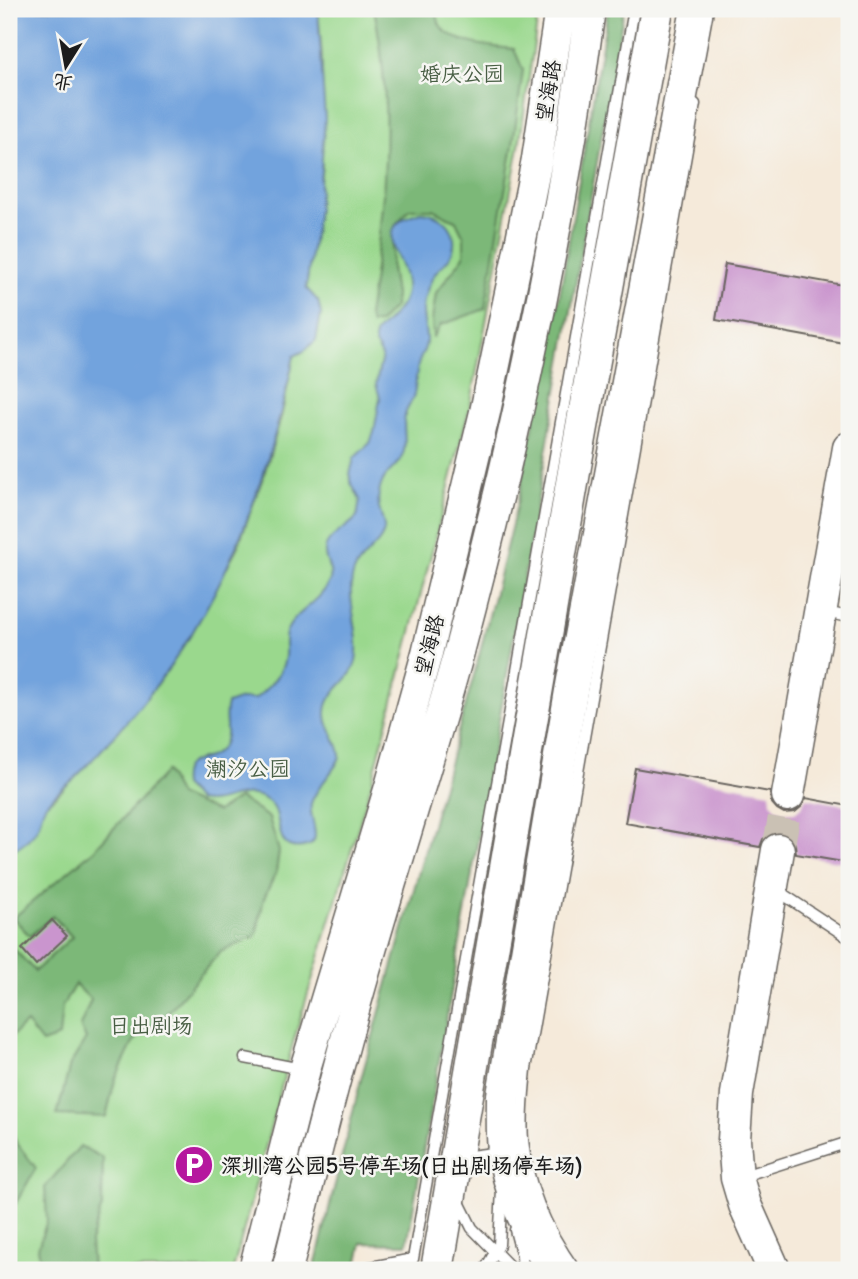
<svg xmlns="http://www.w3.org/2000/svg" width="858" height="1279" font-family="Delius,'LXGW WenKai TC',sans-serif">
  <rect width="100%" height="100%" fill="#f6f6f2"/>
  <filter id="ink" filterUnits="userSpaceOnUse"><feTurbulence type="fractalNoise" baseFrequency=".0143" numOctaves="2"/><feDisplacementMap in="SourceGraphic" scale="14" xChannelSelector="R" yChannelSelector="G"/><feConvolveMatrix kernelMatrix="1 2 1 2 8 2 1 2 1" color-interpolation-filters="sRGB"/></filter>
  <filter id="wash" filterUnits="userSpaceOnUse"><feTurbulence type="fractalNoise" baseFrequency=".00686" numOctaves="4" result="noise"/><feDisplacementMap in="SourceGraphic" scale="28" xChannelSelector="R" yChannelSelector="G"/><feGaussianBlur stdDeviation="1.57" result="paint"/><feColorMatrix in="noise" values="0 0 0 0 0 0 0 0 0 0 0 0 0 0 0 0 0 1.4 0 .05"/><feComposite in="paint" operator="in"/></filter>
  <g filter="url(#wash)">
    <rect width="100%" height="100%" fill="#f5eada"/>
    <!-- green -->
    <path fill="#9ad88d" stroke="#5b7a54" stroke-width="2" d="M318 9H539L519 146 471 402 371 785 293 1043 233 1270H9V852L38 827 44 805 59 793 112 739 156 686 192 633 238 546 264 475 282 414 294 356 304 351 316 339 321 314 318 301 306 288 322 166V56Z"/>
    <!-- forest -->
    <path fill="#7bb878" stroke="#4c6a4a" stroke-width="2" d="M374 9H435C437 14 438 20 440 25 451 44 495 47 514 49L523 70 513 145 485 309 441 325 433 337 432 320 436 293 464 256V237L456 221 433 209H410L396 224 394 230 391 268 395 294 394 307 379 323 371 324 368 316C384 214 395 111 374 9Z
      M608 9H624L407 1244 362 1243 356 1270H314L362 1075 477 664 518 500 559 299Z
      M166 771 179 796 217 812 239 798 269 818 279 851 276 873 264 898 256 936 220 952 165 1016 134 1041 115 1080 106 1117 57 1115 70 1065 86 1039 80 1026 91 1000 75 984 62 1007 59 1037 42 1043 26 1023 9 1039V944L35 971 72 937 53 916 30 936 13 918 94 850Z
      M9 1126 16 1142 36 1168 9 1215Z
      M80 1146 103 1158 102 1207 90 1242 92 1270H42L38 1248 47 1220 45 1187Z"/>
    <!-- water -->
    <path fill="#72a3dd" stroke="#47607c" stroke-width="2" d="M9 9H318L325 119 318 209 306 288 318 301 321 314 316 340 304 351 294 356C269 474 230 590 155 687 130 720 102 750 74 779 65 787 53 795 46 804 42 809 41 817 39 824 34 837 21 846 9 852Z
      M421 212C439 213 456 225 454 245 453 258 444 263 437 271 430 279 427 290 424 300 420 315 427 328 426 342 426 349 421 355 419 362 415 374 417 386 413 398 411 403 408 407 406 412 401 426 408 440 403 454 399 467 386 471 382 483 378 493 377 505 381 515 382 520 385 524 384 530 382 545 360 556 354 572 344 599 362 631 356 661 352 683 325 690 326 715 326 729 339 740 340 755 340 766 314 789 311 804 308 816 324 842 307 846 269 856 286 814 269 802 245 783 224 807 198 801L183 786C179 751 208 767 222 747 231 733 222 719 227 704L241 699H255C267 689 284 672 285 656 286 647 283 639 287 630 296 611 320 603 329 582 335 570 321 559 326 546 332 533 348 528 357 517L360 500 350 481V474L354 458 370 443 374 432 380 398 376 384 382 356 375 344V334C385 322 401 311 405 296 415 263 361 228 421 212Z"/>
    <g id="blocks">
      <!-- building -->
      <path fill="#ca95ce" d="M725 264 849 286V344L716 320Z
        M635 768 770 792 771 802 777 809 784 813 795 812 802 806 806 798 849 806V863L796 854 795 843 790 836 782 832 771 833 763 839 760 847 625 823Z
        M52 920 67 936 36 965 22 949Z"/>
    </g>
  </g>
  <g filter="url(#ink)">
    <use href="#blocks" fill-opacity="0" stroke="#68645e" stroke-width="2"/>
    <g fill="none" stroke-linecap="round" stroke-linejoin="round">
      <!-- trunk-tunnel -->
      <path stroke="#cac1b4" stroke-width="32" stroke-dasharray="32 16" stroke-linecap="butt" d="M778 850 788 795"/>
      <!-- service casing -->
      <g stroke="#68645e" stroke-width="13">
        <path id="service" d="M825 612 849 617
          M775 889 849 938
          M245 1058 301 1069
          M463 1157 500 1152
          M740 1177 849 1142
          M458 1200 472 1228 513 1270
          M515 1230 522 1256 523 1270
          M366 1270V1268L413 1259 634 9
          M485 1270 499 1245 502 1190
          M575 1270C548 1232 527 1187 523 1140 521 1116 524 1092 526 1069L695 104"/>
      </g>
      <!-- primary casing -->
      <g stroke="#68645e" stroke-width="33">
        <path id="primary" d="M254 1270 305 1069 391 783 427 653 485 412 518 255 537 159 560 9
          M287 1270C310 1177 333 1084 359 992 391 877 429 763 460 648 516 438 562 224 590 9"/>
      </g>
      <!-- trunk casing -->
      <g stroke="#68645e" stroke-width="35">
        <path id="trunk" d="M788 795 849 448
          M437 1270 575 466 657 9
          M554 1270C532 1239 507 1188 504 1150 502 1132 503 1113 503 1095L571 691 697 9
          M774 1270 745 1205 737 1178 734 1140 737 1094 778 850"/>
      </g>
      <!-- service -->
      <use href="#service" stroke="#fff" stroke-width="10"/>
      <!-- primary -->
      <use href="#primary" stroke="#fff" stroke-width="30"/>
      <!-- trunk -->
      <use href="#trunk" stroke="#fff" stroke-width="32"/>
    </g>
  </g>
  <!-- icons -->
  <defs>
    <g id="parking-disc" transform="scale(2.0125)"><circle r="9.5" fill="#b5179e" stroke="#f6f6f2"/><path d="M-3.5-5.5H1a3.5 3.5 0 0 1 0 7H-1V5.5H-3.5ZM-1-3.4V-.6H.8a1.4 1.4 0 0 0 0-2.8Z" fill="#fff"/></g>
  </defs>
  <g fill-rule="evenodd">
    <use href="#parking-disc" x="194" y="1165"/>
  </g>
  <g text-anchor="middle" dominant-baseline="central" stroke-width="5" stroke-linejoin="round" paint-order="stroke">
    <!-- park labels -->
    <g font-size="21" fill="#485e44" stroke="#f6f6f2">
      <text x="462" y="73">婚庆公园</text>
      <text x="248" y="768">潮汐公园</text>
      <text x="151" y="1025">日出剧场</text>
    </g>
    <!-- street labels -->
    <g font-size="21" fill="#1c1c1c" stroke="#f6f6f2">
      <text transform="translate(548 91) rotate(-81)">望海路</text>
      <text transform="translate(429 645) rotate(-76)">望海路</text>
    </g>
    <!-- poi labels -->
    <g font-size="21" font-weight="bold" fill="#1c1c1c" stroke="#f6f6f2" text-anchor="start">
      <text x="221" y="1165">深圳湾公园5号停车场(日出剧场停车场)</text>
    </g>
  </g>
  <!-- margin -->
  <rect width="858" height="1279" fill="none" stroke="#f6f6f2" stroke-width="35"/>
  <!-- north arrow -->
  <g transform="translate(66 66) rotate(191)" stroke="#f6f6f2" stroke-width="5" paint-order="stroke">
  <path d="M0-5L12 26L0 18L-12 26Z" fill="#1c1c1c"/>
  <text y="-10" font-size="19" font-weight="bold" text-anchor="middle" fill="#1c1c1c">北</text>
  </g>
</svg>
